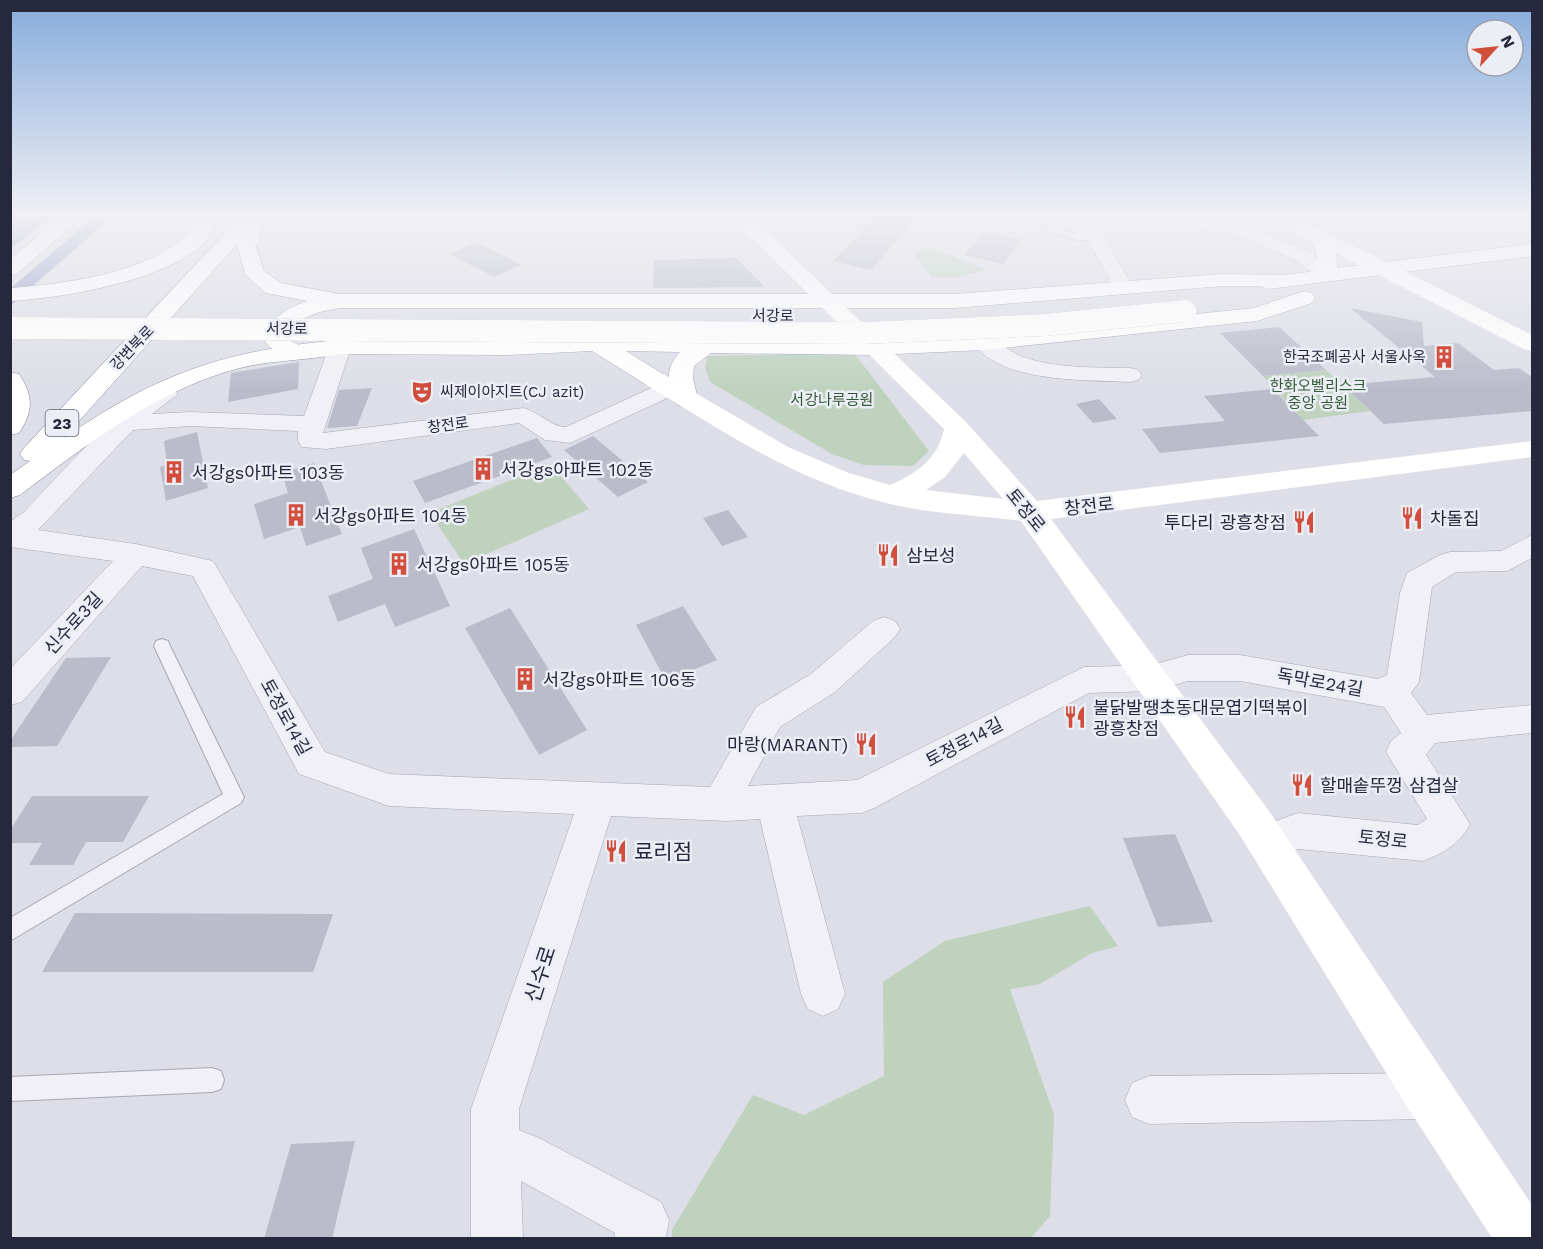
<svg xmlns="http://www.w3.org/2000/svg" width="1543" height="1249" font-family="'Work Sans','Noto Sans KR',sans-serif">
  <rect width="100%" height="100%" fill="#dddee7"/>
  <!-- green -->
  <path fill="#bed2be" d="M933 248 986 270 958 277H932L913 253Z
    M854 353 929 451 913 466 864 465 832 454 710 382 705 367 707 356Z
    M1326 370 1370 411 1303 420 1263 376Z
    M550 464 589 509 464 564 430 513Z
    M1090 906 1118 946 1092 953 1040 984 1010 989 1054 1115 1050 1216 1031 1238H672V1230L753 1095 804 1115 884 1076 883 982 945 941Z"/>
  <!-- water -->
  <path fill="#96a1c9" d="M11 216H113L11 305Z"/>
  <!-- pier -->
  <path fill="#dddee7" d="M52 216H95L11 288V249Z"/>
  <!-- building -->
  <path fill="#babcca" d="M876 216H918L871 270 833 261Z
    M983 231 1021 239 1003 264 965 255Z
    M476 242 521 265 494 277 449 254Z
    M736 258 765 287 653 288 654 260Z
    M1350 308 1422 322 1424 346 1458 343 1494 370 1519 368 1533 378V411L1384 424 1343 385 1435 377Z
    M1279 327 1326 370 1263 376 1220 333Z
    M299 362 298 389 228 402 231 373Z
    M372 388 357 426 327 428 339 390Z
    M1273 389 1319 436 1160 453 1142 429 1225 421 1204 396Z
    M1099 399 1117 419 1093 423 1076 404Z
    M197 432 208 488 166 501 160 467 167 465 164 441Z
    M593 436 648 482 618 497 564 450Z
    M537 438 552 457 425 503 413 481Z
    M314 463 342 534 306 546 300 527 264 539 254 504 288 493 282 473Z
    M728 510 748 537 722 546 703 518Z
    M414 529 450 606 395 627 385 604 338 622 328 596 373 579 361 548Z
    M683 606 717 660 666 681 636 625Z
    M510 608 587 730 539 755 465 628Z
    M111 657 57 746 10 747V741L66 658Z
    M32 796H149L123 842H86L73 865H29L42 843H10V830Z
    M1175 834 1213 922 1158 927 1123 838Z
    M75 913 333 914 313 972H42Z
    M355 1141 332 1239H264L291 1144Z"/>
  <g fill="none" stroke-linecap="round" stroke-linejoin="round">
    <!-- lane casing -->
    <g stroke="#a6a7b4" stroke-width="2">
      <path id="lane" d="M1031 216C1048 216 1055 229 1070 232 1080 234 1090 230 1098 236 1080 249 1045 229 1031 216Z
        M162 639 168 641 170 646 241 791 244 797 241 803 10 941V918L223 794 154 646 156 641Z
        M212 1068 221 1071 224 1080 221 1089 212 1092 10 1101V1077Z"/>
    </g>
    <!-- street casing -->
    <g stroke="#a6a7b4" stroke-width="1">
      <path id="street" d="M1058 216H1079L1103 234 1134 289 1131 293H1117L1088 241Z
        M1148 216H1189L1241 225 1243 216H1261L1258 230 1311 253 1336 274 1333 278H1319L1297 261 1243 237 1157 221Z
        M984 336C998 340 1008 351 1021 356 1055 369 1095 367 1130 368L1138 370 1142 375 1138 380 1130 382C1086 380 1001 383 973 343L976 338Z
        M340 340 348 342 351 347 323 433 523 408C538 411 551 427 566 427L660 384H676L680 389 676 394 570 443 545 440 519 423 326 449 302 447 298 441V431L190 426 133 430 38 530 136 544 213 561 325 752 389 774 710 787 756 707 811 674 873 621 884 617 895 621 900 629 895 637 835 692 780 727 748 786 857 780 1084 667 1152 665 1188 655H1240L1378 679 1387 675 1400 593 1407 573 1440 555 1450 552 1501 551 1532 535V558L1507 571 1456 572 1432 587 1419 682 1411 693 1427 715 1532 705V733L1435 743 1426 755 1470 824C1461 843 1442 854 1423 861L1298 849 1267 860 1253 855 1248 842 1253 829 1298 813 1418 825 1427 819 1386 752 1391 741 1401 733 1384 707 1240 681H1188L1152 691 1089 693 874 808 861 813 797 816 845 994 838 1009 823 1016 808 1009 801 994 760 819 727 821 611 816 519 1109V1130L539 1138 661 1202 669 1220 666 1238H614L615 1233 521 1181 523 1238H471V1109L574 814 389 806 299 774 193 576 142 566 22 702 10 705V669L113 561 10 547V522L24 512C50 486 139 380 174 389L178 394 152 414 190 412 304 416 329 347 332 342Z
        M1428 1073 1445 1079 1451 1096 1445 1113 1428 1119 1149 1124 1132 1117 1125 1100 1132 1083 1149 1076Z"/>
    </g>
    <!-- primary casing -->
    <g stroke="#9c9fb3" stroke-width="1">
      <path id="primary" d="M1322 232 1329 234C1336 244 1337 256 1337 268L1532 244V256L1268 289 1260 286H1223L955 308H342C318 311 301 316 285 335 289 343 300 343 306 351L302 356C285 360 269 351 261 335 282 306 308 298 342 294H955L1223 274 1284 275 1316 271 1317 257 1312 238 1315 234Z
        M1304 291 1312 293 1315 298 1312 303 1257 321 984 350 875 355 711 353 694 366 693 379 698 399 694 404 685 407 676 404C665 388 666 366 680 352L626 351 663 374 666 379 663 384 654 386 645 384 592 351 507 355 340 354 332 352 328 347 332 342 340 340 507 341 597 337 875 341 984 336 1254 308Z"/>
    </g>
    <!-- highway casing -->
    <g stroke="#84879e" stroke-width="1">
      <path id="highway" d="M62 216H83L17 274 10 276V259Z
        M200 216H219C216 223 214 231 209 237 177 280 62 298 10 301V288C66 284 173 271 200 216Z
        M241 216H268L256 247 264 271 281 283 350 296 353 301 350 306 342 308 266 293 245 274 237 244 64 438C158 373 226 350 340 340L348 342 352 347 348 352C313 361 275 359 240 368 157 389 87 445 20 495L10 498V475L30 461 24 460 20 454 24 448Z
        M10 372 19 374C33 395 34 411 19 433L10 435Z"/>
    </g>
    <!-- lane -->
    <use href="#lane" fill="#f0f0f6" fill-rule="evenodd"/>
    <!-- street -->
    <use href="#street" fill="#f0f0f6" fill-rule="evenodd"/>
    <!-- secondary -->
    <path fill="#fff" fill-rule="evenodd" d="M730 216H750L966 422 1037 501 1532 441V457L1051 519 1269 811 1532 1205V1238H1492L1401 1097 1241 837 1021 521C978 515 932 514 890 504 799 483 724 432 645 384L642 379 645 374 654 372 663 374 788 447 849 473 890 485C917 473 938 459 944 429ZM964 453 1003 499 926 490 945 477Z
      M1269 216H1293L1532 335V351L1524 349 1271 220Z"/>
    <!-- primary -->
    <use href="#primary" fill="#fff" fill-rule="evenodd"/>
    <!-- highway -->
    <use href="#highway" fill="#fff" fill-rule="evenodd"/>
    <!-- primary-bridge casing -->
    <g stroke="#9c9fb3" stroke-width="22" stroke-linecap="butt">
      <path id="primary-bridge" d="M10 328 864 333 1044 325 1185 311"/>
    </g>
    <!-- primary-bridge -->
    <use href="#primary-bridge" stroke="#fff" stroke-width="22"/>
  </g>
  <!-- sky -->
  <linearGradient id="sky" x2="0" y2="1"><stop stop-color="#87acdc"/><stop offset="0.55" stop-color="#f0f0f4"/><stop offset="1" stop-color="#f0f0f4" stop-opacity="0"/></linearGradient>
  <rect width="1543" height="391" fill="url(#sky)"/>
  <!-- icons -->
  <defs>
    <g id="building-bare" transform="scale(1.8)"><path d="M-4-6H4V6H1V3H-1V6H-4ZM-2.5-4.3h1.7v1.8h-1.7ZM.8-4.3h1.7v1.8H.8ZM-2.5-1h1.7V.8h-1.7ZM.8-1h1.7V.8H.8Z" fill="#d24e3c" stroke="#eceef5" stroke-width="2.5" paint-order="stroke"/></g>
    <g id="theatre-bare" transform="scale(1.8)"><path d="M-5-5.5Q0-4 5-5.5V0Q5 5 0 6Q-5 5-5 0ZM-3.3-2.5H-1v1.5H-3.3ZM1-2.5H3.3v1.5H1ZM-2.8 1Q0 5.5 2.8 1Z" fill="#d24e3c" stroke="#eceef5" stroke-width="2.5" paint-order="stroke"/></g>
    <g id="restaurant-bare" transform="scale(1.8)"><path d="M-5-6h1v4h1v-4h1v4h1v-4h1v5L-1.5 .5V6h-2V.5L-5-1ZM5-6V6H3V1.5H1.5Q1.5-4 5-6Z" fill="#d24e3c" stroke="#eceef5" stroke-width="2.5" paint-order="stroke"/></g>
  </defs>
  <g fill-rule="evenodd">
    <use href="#building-bare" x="1444" y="357"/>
    <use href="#theatre-bare" x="422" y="392"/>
    <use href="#building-bare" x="483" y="469"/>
    <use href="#building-bare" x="174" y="472"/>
    <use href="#building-bare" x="296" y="515"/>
    <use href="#restaurant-bare" x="1412" y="518"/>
    <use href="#restaurant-bare" x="1304" y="522"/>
    <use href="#restaurant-bare" x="888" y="555"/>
    <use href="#building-bare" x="399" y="564"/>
    <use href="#building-bare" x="525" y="679"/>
    <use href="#restaurant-bare" x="1075" y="717"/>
    <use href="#restaurant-bare" x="866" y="744"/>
    <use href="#restaurant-bare" x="1302" y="785"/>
    <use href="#restaurant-bare" x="616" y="851"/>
  </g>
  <g text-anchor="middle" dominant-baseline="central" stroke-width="5" stroke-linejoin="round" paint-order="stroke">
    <!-- far-street labels -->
    <g font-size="15" fill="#26283e" stroke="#eceef5">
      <text x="773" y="316">서강로</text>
      <text x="287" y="329">서강로</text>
      <text transform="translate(132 348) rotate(-46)">강변북로</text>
      <text transform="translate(448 425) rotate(-8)">창전로</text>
    </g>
    <!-- far-poi labels -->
    <g font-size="15" fill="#26283e" stroke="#eceef5" text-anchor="end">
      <text x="1426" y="357">한국조폐공사 서울사옥</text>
      <text x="440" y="392" text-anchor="start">씨제이아지트(CJ azit)</text>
    </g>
    <!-- far-park labels -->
    <g font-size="15" fill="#335a36" stroke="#eceef5">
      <text x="1318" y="386">한화오벨리스크<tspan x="1318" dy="17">중앙 공원</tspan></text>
      <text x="832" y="400">서강나루공원</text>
    </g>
    <!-- shield labels -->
    <rect fill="#eceef5" stroke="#616375" stroke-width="1.5" x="45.5" y="410" width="33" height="26" rx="4.5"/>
    <g font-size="16" font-weight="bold" fill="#26283e">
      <text x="62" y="423">23</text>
    </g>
    <!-- poi labels -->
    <g font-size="18" fill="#26283e" stroke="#eceef5" text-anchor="start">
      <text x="501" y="469">서강gs아파트 102동</text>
      <text x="192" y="472">서강gs아파트 103동</text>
      <text x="314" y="515">서강gs아파트 104동</text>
      <text x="1430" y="518">차돌집</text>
      <text x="1286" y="522" text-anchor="end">투다리 광흥창점</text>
      <text x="906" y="555">삼보성</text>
      <text x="417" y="564">서강gs아파트 105동</text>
      <text x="543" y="679">서강gs아파트 106동</text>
      <text x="1093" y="707">불닭발땡초동대문엽기떡볶이<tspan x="1093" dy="21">광흥창점</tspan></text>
      <text x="848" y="744" text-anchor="end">마랑(MARANT)</text>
      <text x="1320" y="785">할매솥뚜껑 삼겹살</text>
    </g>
    <!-- street labels -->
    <g font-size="18" fill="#26283e" stroke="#eceef5">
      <text transform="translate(1089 506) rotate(-6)">창전로</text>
      <text transform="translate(1026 510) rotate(51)">토정로</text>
      <text transform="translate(73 623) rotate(-48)">신수로3길</text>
      <text transform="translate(1320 682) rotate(10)">독막로24길</text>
      <text transform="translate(286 717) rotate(61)">토정로14길</text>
      <text transform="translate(964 742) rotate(-28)">토정로14길</text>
      <text transform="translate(1383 839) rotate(6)">토정로</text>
    </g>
    <!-- near-poi labels -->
    <g font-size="21" fill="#26283e" stroke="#eceef5" text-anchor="start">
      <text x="634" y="851">료리점</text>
    </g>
    <!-- near-street labels -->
    <g font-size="21" fill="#26283e" stroke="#eceef5">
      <text transform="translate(540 974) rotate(-72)">신수로</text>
    </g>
  </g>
  <!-- border -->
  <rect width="1543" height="1249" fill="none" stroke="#26283e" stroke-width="24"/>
  <!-- north arrow -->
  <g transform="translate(1495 48) rotate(63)"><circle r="28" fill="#eceef5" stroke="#9d9fac" stroke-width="1.5"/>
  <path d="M0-4.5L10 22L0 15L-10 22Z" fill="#d24e3c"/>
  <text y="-9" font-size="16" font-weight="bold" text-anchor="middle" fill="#26283e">N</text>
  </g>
</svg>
